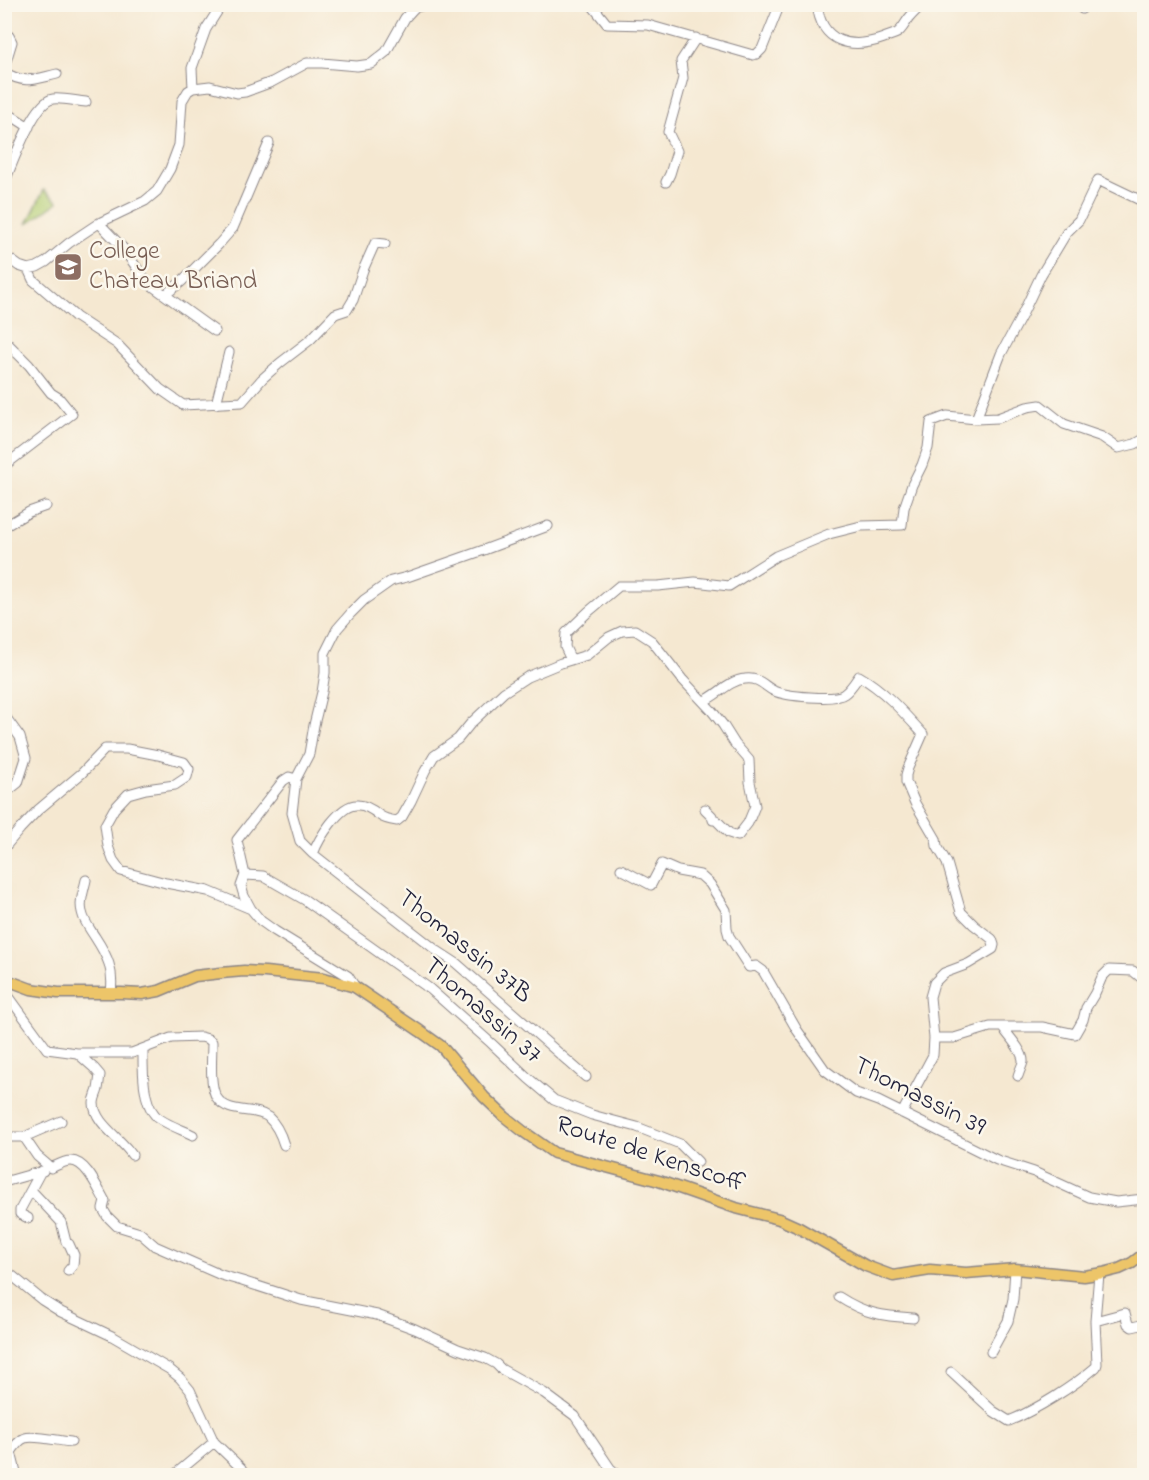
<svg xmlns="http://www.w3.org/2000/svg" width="1149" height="1480" font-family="'Indie Flower',sans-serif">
  <defs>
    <pattern id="park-tufts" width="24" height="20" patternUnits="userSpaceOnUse" patternTransform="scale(1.5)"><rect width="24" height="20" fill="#b3cd72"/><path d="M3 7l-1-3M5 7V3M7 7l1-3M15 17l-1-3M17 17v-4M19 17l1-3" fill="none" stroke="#9ab064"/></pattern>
  </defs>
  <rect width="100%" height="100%" fill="#fbf7ec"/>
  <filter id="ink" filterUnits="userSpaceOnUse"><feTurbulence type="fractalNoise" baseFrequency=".0167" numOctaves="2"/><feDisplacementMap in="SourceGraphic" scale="12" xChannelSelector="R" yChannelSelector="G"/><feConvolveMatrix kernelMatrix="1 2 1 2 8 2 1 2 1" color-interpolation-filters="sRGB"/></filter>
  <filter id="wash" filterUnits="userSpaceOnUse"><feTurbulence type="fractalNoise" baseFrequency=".008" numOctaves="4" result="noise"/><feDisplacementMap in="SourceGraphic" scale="24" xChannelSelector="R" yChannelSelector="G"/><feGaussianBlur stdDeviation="1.35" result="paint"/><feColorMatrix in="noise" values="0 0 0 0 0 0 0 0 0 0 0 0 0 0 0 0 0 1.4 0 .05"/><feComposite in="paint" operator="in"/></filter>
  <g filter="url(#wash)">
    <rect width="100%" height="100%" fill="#f5e8d1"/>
    <!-- park -->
    <path fill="url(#park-tufts)" stroke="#6a7856" stroke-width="1.5" d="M44 190 58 202 27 224Z"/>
  </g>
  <g filter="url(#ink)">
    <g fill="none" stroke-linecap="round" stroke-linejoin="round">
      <!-- minor casing -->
      <g stroke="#8c8586" stroke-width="11">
        <path id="minor" d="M591 4 607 24 648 25 753 55 757 54 762 49 780 4
          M817 4C821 43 851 50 884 38 888 36 893 35 897 33 902 30 905 23 909 18 913 13 918 9 922 4
          M1082 9 1085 4
          M4 37 9 36 12 42 4 68
          M4 72C25 85 35 79 57 74
          M193 88 210 86 237 93 245 92 272 82 307 63H322L357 66 371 64 386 52 405 18 414 8 424 5 441 4
          M4 111 29 127
          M666 182 670 174 677 151 668 132 683 78 681 61 696 38
          M4 184C11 167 34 101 53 99 63 98 75 101 86 102
          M99 223 122 247 147 282 165 295 181 282 219 244 233 228 269 143
          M4 255 19 266 28 269 37 267 46 262 69 243 99 223 145 201 157 191 170 169 179 145 182 101 188 91 193 88 192 68 206 29 222 4
          M28 269 33 280 76 317 117 344 160 389 183 405 242 402 262 379 280 363 310 340 335 314 347 310 353 300 363 270 375 243 385 244
          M165 295 215 331
          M4 340 29 365 51 393 59 398 72 414 4 466
          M216 404 229 352
          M976 419 1001 354 1022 315 1041 275 1067 232 1079 220 1098 180 1144 202
          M4 527 29 512 46 506
          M571 660 565 647 566 633 588 612 619 586H658L695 582 729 586 776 556 829 534 861 526 902 525 904 508 912 485 922 465 928 448 931 422 947 416 976 419 998 418 1027 407 1040 405 1064 424 1102 437 1118 448 1135 444 1144 439
          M704 701C718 695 729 680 745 679 759 677 764 686 774 691 785 696 835 701 844 694 850 690 855 682 859 676 884 690 904 713 923 734L908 768 906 775V782L915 803 936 839 937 846 947 863 961 912 974 925 992 939 994 945 993 949 968 964 944 973 934 983 930 997 934 1038 933 1055 902 1113
          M4 715 20 737 26 758 18 783 4 794
          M296 779 292 813 300 841 313 854C318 840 340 803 358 805 366 805 373 810 379 815 384 819 390 820 397 821L402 817 411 801 425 771 434 756 458 739 471 723 504 692 527 677 561 663 587 655 609 637 622 631 635 630 652 641 682 679 712 711 723 725 735 744 749 760 750 782 755 806 748 823 738 836 729 833 716 820H713L712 816 705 809
          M4 848 20 829 38 810 82 773 105 749H127L158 755 184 762 189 769 187 777 175 785 146 789 128 794 114 809 105 825 108 846 113 860 121 871 166 883 208 891 251 909
          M313 854 436 950 456 963 586 1077
          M621 869 651 885 662 864 678 871 700 875 710 884 726 910 727 929 729 936 749 967 756 966 763 971 797 1030 825 1070 856 1093 878 1101 997 1160 1034 1172 1089 1197 1116 1202 1144 1199
          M245 875 263 876 305 900 430 989 491 1043 528 1078 554 1100 592 1115 637 1127 680 1144 698 1162
          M86 880C84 890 79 902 82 912 84 922 90 929 95 937 108 957 114 970 111 993
          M355 987 348 976 275 931 261 921 251 909 244 896 241 886 245 875 237 840 283 781 289 777 296 779 309 754 314 725 322 692 325 673V653L337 629 351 613 364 600 391 581 407 577 481 551 548 526
          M4 990 47 1049 77 1053H132L171 1038 201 1037 208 1039 212 1042C212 1057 209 1086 217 1098 228 1115 255 1107 268 1117 276 1124 281 1135 284 1145
          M1002 1027C1008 1035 1024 1052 1023 1062 1022 1066 1019 1072 1018 1076
          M934 1038H954L990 1027H1042L1075 1034 1083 1020 1086 1008 1095 993 1102 977 1109 970 1133 971 1144 980
          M143 1049C143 1067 142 1101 155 1115 162 1123 183 1130 193 1135
          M77 1053 94 1068 100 1075C99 1080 99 1085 98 1089 97 1094 94 1098 94 1103 94 1123 121 1138 132 1155
          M4 1137H24L37 1156 51 1168C56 1166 64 1161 70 1161 86 1160 98 1189 105 1201L103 1209 107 1216 117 1226 140 1233 155 1246 221 1275 242 1281 301 1300 377 1315 415 1329 458 1349 485 1358 496 1364 501 1369 544 1393 575 1416 610 1468 619 1476
          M24 1137 61 1121
          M4 1182 43 1171
          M31 1190 61 1222 66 1242 69 1244 74 1255 73 1265 68 1271
          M28 1218 20 1214V1210L41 1171
          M4 1269 42 1300 61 1312 112 1336 169 1369 180 1378 190 1390 214 1442 241 1468 245 1476
          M839 1297C865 1314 882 1316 913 1318
          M1095 1321 1125 1313 1128 1324 1132 1327 1141 1325
          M991 1352 1008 1321 1013 1299 1015 1269
          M951 1372 993 1411 1009 1421C1036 1410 1074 1386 1096 1367L1097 1364 1095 1321 1099 1274
          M17 1476 11 1452C15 1446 19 1440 25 1438 34 1435 60 1441 71 1442
          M173 1476 214 1442"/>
      </g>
      <!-- major casing -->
      <g stroke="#8c8586" stroke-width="13">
        <path id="major" d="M4 979 31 989 58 993H121L142 994 159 991 195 976 221 973 244 971 265 972 324 978 355 987 420 1031 441 1046 484 1097 505 1117 524 1132 554 1153 659 1181 736 1208 779 1219 799 1228 866 1266 893 1276 930 1270 966 1273 1015 1269 1084 1276 1103 1273 1119 1269 1132 1263 1144 1254"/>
      </g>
      <!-- minor -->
      <use href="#minor" stroke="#fff" stroke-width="9"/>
      <!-- major -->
      <use href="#major" stroke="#edc569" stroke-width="10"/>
    </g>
  </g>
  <!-- icons -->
  <defs>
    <g id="school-square" transform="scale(1.5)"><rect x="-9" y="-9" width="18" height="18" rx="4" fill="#8d6e63" stroke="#fbf7ec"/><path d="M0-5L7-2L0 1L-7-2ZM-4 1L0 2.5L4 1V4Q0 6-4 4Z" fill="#fff"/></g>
  </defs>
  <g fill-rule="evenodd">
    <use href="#school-square" x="68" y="267"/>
  </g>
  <g text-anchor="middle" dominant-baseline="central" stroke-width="5" stroke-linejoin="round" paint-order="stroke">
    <!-- education labels -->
    <g font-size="26" fill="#785e54" stroke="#fbf7ec" text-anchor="start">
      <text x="89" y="252">College<tspan x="89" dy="30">Chateau Briand</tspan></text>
    </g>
    <!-- street labels -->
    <g font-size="26" fill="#22223b" stroke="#fbf7ec">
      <text transform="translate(464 947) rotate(39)">Thomassin 37B</text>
      <text transform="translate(482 1011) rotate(41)">Thomassin 37</text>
      <text transform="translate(919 1097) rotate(27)">Thomassin 39</text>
      <text transform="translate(650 1155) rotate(18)">Route de Kenscoff</text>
    </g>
  </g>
  <!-- margin -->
  <rect width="1149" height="1480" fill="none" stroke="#fbf7ec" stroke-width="24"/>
</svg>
